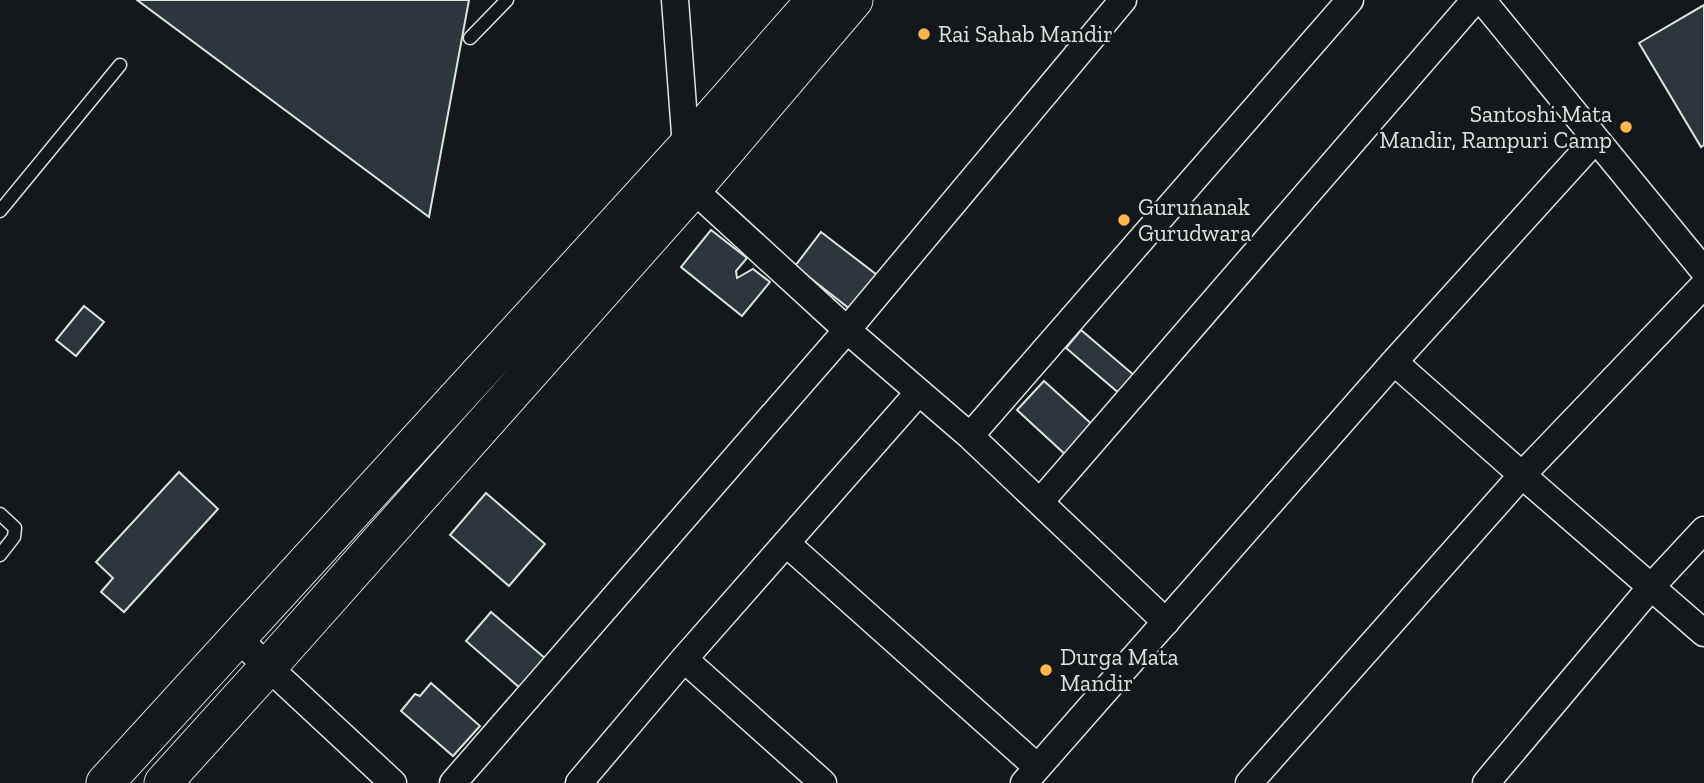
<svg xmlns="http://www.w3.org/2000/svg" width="1704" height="783" font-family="'Zilla Slab',serif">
  <rect width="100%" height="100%" fill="#14181c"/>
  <!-- building -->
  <path fill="#2c363c" stroke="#d8e6dc" stroke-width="2" d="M137 0H469L429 217Z
    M1704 5V145L1701 147 1639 43Z
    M711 230 747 258 736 271 737 278 753 269 770 282 742 316 681 267Z
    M821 232 881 278 855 313 795 266Z
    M84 306 104 322 76 356 56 340Z
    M1081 330 1135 376 1120 394 1066 348Z
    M1044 381 1095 427 1068 457 1017 410Z
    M179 472 218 509 124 612 101 592 113 578 96 562Z
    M486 493 545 544 509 586 450 535Z
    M491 612 546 659 520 688 466 641Z
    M431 683 480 726 453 756 401 711 415 694 420 696Z"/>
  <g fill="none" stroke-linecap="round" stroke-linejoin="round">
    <!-- lane casing -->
    <g stroke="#d8e6dc" stroke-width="15">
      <path id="lane" d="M470 38 507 0
        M0 211 120 65
        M0 514 15 528 14 537 0 555"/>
    </g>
    <!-- street casing -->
    <g stroke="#d8e6dc" stroke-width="29">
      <path id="street" d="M675 0 686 147 693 189 847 330 970 436 1166 622
        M1482 0 1704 271
        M1394 362 1522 475 1704 633
        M970 436 1350 0
        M1040 502 1475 0
        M786 543 1037 767
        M237 638 393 783
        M684 659 823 783
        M453 783 847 330 1123 0
        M579 783 684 659 919 392
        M1024 783 1394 362 1595 140
        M1249 783 1522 475 1704 285
        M1486 783 1651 587 1704 530"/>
    </g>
    <!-- secondary casing -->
    <g stroke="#d8e6dc" stroke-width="39">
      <path id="secondary" d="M105 783 686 147 815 0
        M163 783 268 667 693 189 854 0"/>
    </g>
    <!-- lane -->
    <use href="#lane" stroke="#14181c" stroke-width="12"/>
    <!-- street -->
    <use href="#street" stroke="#14181c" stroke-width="26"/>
    <!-- secondary -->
    <use href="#secondary" stroke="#14181c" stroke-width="37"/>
  </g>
  <!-- markers -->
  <g fill="#ffb74d" stroke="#14181c" stroke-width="2.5">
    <circle cx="924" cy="34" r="7"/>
    <circle cx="1626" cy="127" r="7"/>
    <circle cx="1124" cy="220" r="7"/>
    <circle cx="1046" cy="670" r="7"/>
  </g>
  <g text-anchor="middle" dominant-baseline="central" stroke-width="5" stroke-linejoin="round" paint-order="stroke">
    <!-- poi labels -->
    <g font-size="23" fill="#d8e6dc" stroke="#14181c" text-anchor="start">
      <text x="938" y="34">Rai Sahab Mandir</text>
      <text x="1612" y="114" text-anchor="end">Santoshi Mata<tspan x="1612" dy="26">Mandir, Rampuri Camp</tspan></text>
      <text x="1138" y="207">Gurunanak<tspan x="1138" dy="26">Gurudwara</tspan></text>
      <text x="1060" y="657">Durga Mata<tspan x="1060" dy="26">Mandir</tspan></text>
    </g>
  </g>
</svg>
